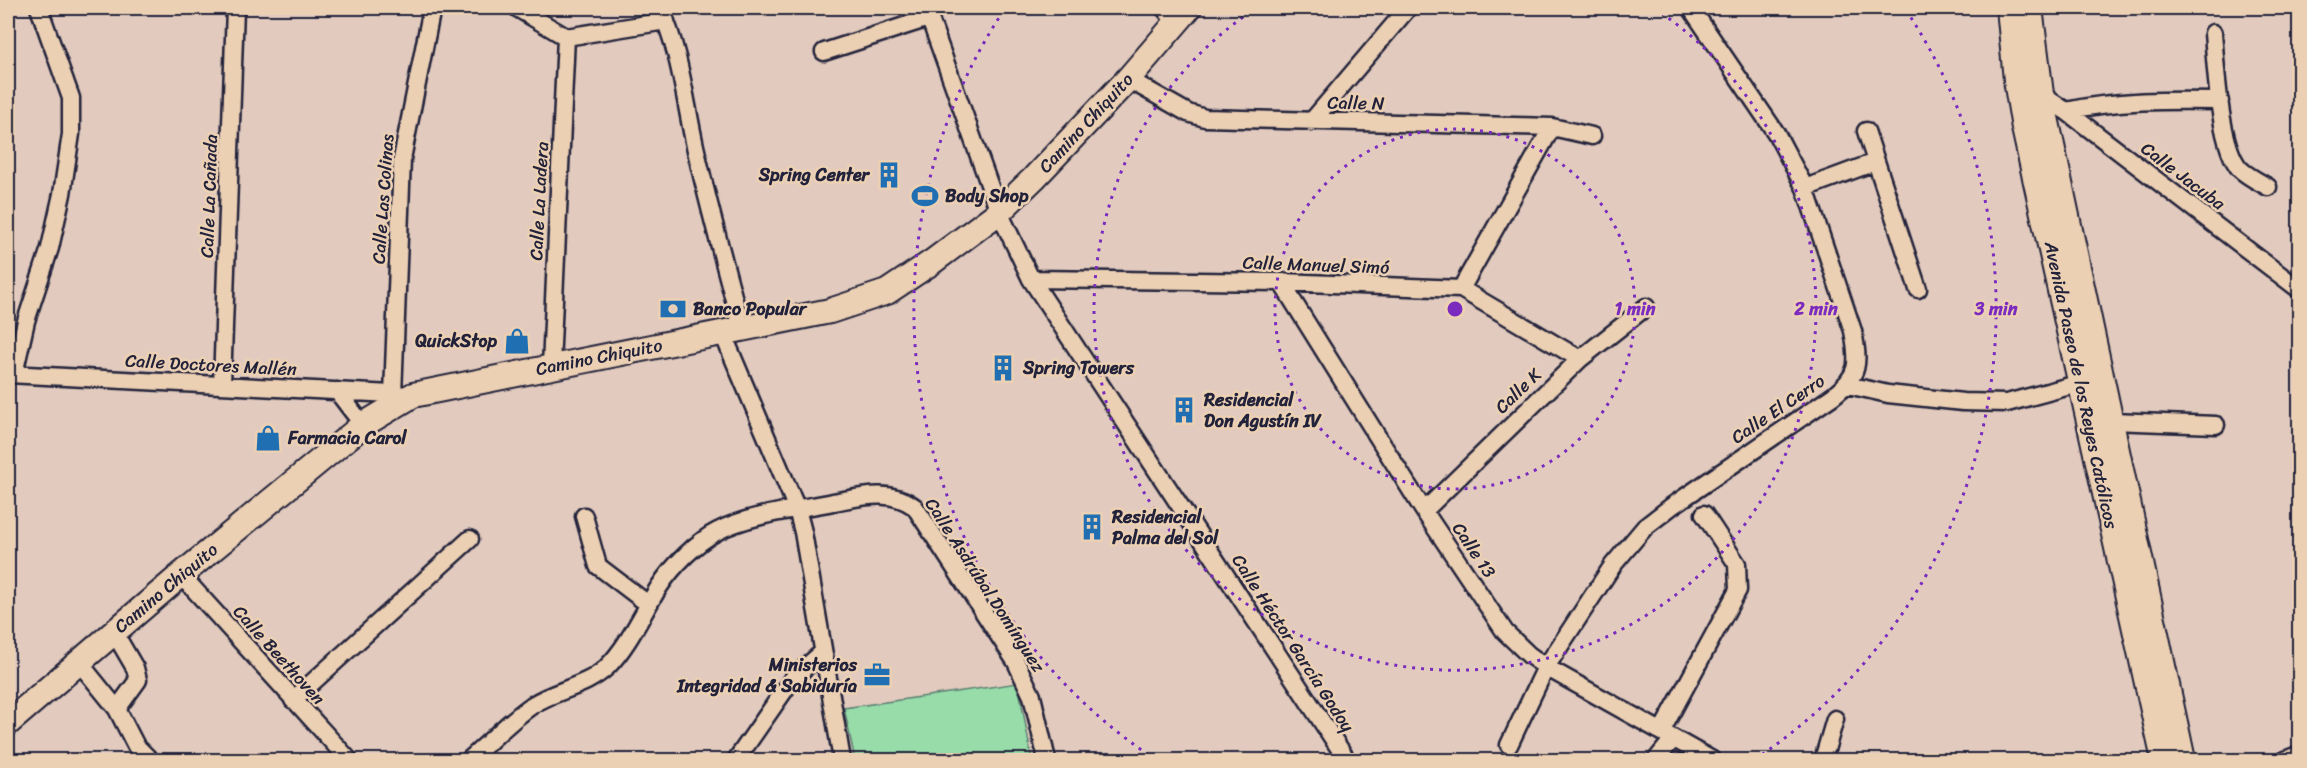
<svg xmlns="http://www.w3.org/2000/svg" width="2307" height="768" font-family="Sriracha,sans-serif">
  <rect width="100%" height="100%" fill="#e2cbbe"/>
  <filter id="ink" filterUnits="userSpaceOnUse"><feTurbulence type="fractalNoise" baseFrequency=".0167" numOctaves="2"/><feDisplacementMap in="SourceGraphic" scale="12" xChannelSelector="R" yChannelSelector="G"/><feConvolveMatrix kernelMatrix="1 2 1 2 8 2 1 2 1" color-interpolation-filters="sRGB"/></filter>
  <g filter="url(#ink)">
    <!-- green -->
    <path fill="#97dca9" stroke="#5c7f72" stroke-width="1.5" d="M1018 683 1032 760H855L844 708Z"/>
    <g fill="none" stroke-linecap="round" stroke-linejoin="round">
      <!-- street casing -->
      <g stroke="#22223b" stroke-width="21">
        <path id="street" d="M517 8 566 37 666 21
          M660 8C680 50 685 101 695 146 709 208 726 269 742 330
          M926 8 999 212 1031 279 1347 760
          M1164 8 1176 22
          M2213 33C2216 66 2219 146 2240 169 2247 176 2259 182 2268 187
          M824 52 929 18
          M1128 79 1188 113 1205 118 1552 127 1592 136
          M2037 92 2066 111 2300 290
          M2066 111C2116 100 2168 100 2220 101
          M1311 122 1408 8
          M1866 131 1918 289
          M1805 188 1875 162
          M1031 279 1281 282 1461 289 1580 359
          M1281 282 1424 511 1505 632 1529 655 1546 667 1712 760
          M1461 289 1552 127
          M723 334 797 509 803 532 842 760
          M551 366 566 37
          M8 374 411 395
          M14 374 26 321 50 248 62 194 71 134V98L39 8
          M222 385 235 8
          M1848 385 1888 394 1963 402 2007 403 2081 383
          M337 391 363 425
          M393 395 402 159 432 8
          M2112 421 2216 425
          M1424 511 1580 359 1646 307
          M584 516 598 566 648 604
          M181 575 349 760
          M114 632 135 668 138 680 117 709
          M79 662 117 709 136 746 150 760
          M293 700 470 539
          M1661 732 1738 590 1737 564 1704 514
          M1509 745 1546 667 1613 565 1645 527 1672 506 1833 396C1860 375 1859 363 1853 331L1805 188 1776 133 1691 8
          M469 760C490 742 511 719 534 704 558 689 586 687 607 667 629 645 643 612 659 587 672 567 696 542 718 531 748 515 799 509 833 502 861 497 890 488 915 507L1016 662 1032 696 1047 760
          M736 760 793 678 823 652
          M1656 760 1673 739
          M1823 760 1835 719
          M2285 760 2300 754"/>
      </g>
      <!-- secondary casing -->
      <g stroke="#22223b" stroke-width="28">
        <path id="secondary" d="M2009 8 2016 80 2024 128 2164 760
          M2030 8 2041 94 2183 760
          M8 723 181 575 363 425 413 395 830 311 887 292 932 262 999 212 1034 178 1128 79 1189 8"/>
      </g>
      <!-- street -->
      <use href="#street" stroke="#ecd0b3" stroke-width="16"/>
      <!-- secondary -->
      <use href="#secondary" stroke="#ecd0b3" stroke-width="24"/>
    </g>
  </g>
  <!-- distance rings -->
  <g fill="none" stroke="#7b2cbf" stroke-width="3" stroke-dasharray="3 6">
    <circle cx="1455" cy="309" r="180"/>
    <path d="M1654 8A361 361 0 1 1 1256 8"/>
    <path d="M1156 760A541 541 0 0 1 1004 10M1906 10A541 541 0 0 1 1754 760"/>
  </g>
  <!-- icons -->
  <defs>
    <g id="building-bare" transform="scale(2.07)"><path d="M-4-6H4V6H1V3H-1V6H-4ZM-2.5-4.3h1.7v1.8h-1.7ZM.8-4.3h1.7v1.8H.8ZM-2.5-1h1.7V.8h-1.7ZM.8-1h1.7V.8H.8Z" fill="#1f6fb2" stroke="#ecd0b3" stroke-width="2.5" paint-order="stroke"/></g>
    <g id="stadium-bare" transform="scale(2.07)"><path d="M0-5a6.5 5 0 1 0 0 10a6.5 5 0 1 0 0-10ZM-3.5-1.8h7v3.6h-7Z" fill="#1f6fb2" stroke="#ecd0b3" stroke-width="2.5" paint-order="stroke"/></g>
    <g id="bank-bare" transform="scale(2.07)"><path d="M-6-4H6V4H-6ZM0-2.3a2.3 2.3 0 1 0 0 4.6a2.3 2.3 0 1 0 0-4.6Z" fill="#1f6fb2" stroke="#ecd0b3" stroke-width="2.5" paint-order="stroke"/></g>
    <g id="shop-bare" transform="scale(2.07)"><path d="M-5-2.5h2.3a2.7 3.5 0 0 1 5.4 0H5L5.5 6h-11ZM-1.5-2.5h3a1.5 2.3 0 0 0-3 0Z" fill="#1f6fb2" stroke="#ecd0b3" stroke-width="2.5" paint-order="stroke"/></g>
    <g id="office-bare" transform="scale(2.07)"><path d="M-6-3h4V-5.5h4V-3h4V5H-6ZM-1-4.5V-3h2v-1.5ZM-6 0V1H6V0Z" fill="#1f6fb2" stroke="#ecd0b3" stroke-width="2.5" paint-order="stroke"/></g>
  </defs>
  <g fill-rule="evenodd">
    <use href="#building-bare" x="889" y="175"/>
    <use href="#stadium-bare" x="925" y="196"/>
    <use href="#bank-bare" x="673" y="309"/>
    <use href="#shop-bare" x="517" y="341"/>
    <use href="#building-bare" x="1003" y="368"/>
    <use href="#building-bare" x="1184" y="410"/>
    <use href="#shop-bare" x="268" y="438"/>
    <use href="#building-bare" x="1092" y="527"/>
    <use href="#office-bare" x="877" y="675"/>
  </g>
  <g text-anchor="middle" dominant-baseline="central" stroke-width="5" stroke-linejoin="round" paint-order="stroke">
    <!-- street labels -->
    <g font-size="18" fill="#22223b" stroke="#ecd0b3">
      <text transform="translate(1356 103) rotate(1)">Calle N</text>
      <text transform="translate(1086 123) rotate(-47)">Camino Chiquito</text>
      <text transform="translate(2183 176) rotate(37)">Calle Jacuba</text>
      <text transform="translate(209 196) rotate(-88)">Calle La Cañada</text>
      <text transform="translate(383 199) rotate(-86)">Calle Las Colinas</text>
      <text transform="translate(539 201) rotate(-87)">Calle La Ladera</text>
      <text transform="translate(1316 265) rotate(2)">Calle Manuel Simó</text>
      <text transform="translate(599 357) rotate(-11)">Camino Chiquito</text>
      <text transform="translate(211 365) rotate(3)">Calle Doctores Mallén</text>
      <text transform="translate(2081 385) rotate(78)">Avenida Paseo de los Reyes Católicos</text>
      <text transform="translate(1518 391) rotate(-44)">Calle K</text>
      <text transform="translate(1778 409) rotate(-34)">Calle El Cerro</text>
      <text transform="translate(1474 550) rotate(56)">Calle 13</text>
      <text transform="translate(985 585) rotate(57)">Calle Asdrúbal Domínguez</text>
      <text transform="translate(166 588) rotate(-40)">Camino Chiquito</text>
      <text transform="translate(1293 643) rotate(57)">Calle Héctor García Godoy</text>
      <text transform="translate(279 655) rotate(48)">Calle Beethoven</text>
    </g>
    <!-- poi labels -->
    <g font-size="18" font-weight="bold" fill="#22223b" stroke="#ecd0b3" text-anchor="start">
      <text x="869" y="175" text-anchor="end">Spring Center</text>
      <text x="945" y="196">Body Shop</text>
      <text x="693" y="309">Banco Popular</text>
      <text x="497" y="341" text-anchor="end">QuickStop</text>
      <text x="1023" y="368">Spring Towers</text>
      <text x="1204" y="400">Residencial<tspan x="1204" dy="21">Don Agustín IV</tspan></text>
      <text x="288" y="438">Farmacia Carol</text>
      <text x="1112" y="517">Residencial<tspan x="1112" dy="21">Palma del Sol</tspan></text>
      <text x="857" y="665" text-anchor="end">Ministerios<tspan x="857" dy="21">Integridad &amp; Sabiduría</tspan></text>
    </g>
  </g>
  <circle cx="1455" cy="309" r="9" fill="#7b2cbf" stroke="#ecd0b3" stroke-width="3"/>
  <g font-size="18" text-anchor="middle" font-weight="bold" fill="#7b2cbf" stroke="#ecd0b3" stroke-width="5" stroke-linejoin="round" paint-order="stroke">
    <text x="1635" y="315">1 min</text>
    <text x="1816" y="315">2 min</text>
    <text x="1996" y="315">3 min</text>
  </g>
  <!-- margin -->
  <rect width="2307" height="768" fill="none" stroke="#ecd0b3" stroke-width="30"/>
  <rect x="15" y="15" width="2277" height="738" fill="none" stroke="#22223b" stroke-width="2" filter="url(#ink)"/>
</svg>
